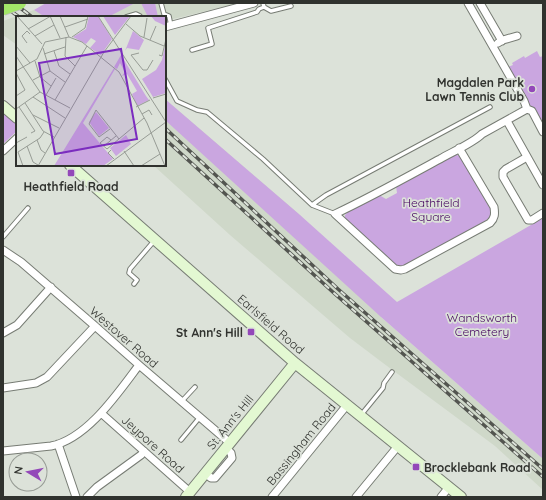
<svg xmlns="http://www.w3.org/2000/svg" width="546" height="500" font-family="Quicksand,sans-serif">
  <rect width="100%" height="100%" fill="#dce2d9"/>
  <!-- built -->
  <path fill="#cfd8c9" d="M132 3H239L169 20 165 23V17H94Z
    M34 10 45 17H17V45L3 35V21Z
    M165 99 300 215 382 318 543 459V490L495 446 383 363 350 338 301 296 230 235 153 165H165Z"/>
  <!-- green -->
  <path fill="#caa6e0" d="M46 3H135L110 16 99 17H45L34 10Z
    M141 3H155L158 17H148Z
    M537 51 540 57 543 56V129L508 67 513 65 512 63 524 56 525 58Z
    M165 99 300 215 397 302 543 218V459L381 317 165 120Z
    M3 112 17 125V127L15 129 17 131 3 144Z
    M455 154 462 157 490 207 491 213 489 218 482 223 415 261 405 267H398L345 220V215L348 212 379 195 386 199 397 193 396 186Z"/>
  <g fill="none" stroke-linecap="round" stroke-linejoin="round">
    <!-- lane casing -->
    <g stroke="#777c74" stroke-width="5.5">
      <path id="lane" d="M161 3 164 14 169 16 171 26
        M263 3 264 7 271 11 291 6
        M126 17 136 14 140 16V17
        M192 50 212 44 208 28 257 12 259 9 264 7
        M165 79 177 101 197 110 207 112 263 159 312 205 335 214
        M312 205 326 195 490 107
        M3 237 28 208
        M134 284 137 280 129 273 130 269 154 241
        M182 401 195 387
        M361 415 383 388 384 383 392 372
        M181 440 200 417"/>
    </g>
    <!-- street casing -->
    <g stroke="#777c74" stroke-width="9">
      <path id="street" d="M468 3 524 101 527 109 532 111 543 132
        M480 3 502 41
        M165 27 254 3
        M498 43 503 40 517 36
        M507 121 543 185
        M459 148 494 207C495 214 495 218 490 223L405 269 401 270 395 269 335 214C371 197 405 178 440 159 452 152 473 143 482 134L527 109
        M3 151 17 138
        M527 157 506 169 503 172V177L528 220H532L543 213
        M3 250 21 262 95 326 139 365 230 443
        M3 333 17 325 51 287
        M3 388 36 383 47 377 95 326
        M101 413 190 492
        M58 444 76 497
        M3 451 51 446C87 439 118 393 139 365
        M205 473 211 478H215L232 458 231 453 226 448
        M87 497 97 487 141 455 144 451
        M272 497 347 405
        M356 497 398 446
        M441 497 449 487"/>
    </g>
    <!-- secondary casing -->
    <g stroke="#777c74" stroke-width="12">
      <path id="secondary" d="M3 106 17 118
        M70 165 295 363 461 497
        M186 497 295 363"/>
    </g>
    <!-- lane -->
    <use href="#lane" stroke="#fff" stroke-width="3.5"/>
    <!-- street -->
    <use href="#street" stroke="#fff" stroke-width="7"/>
    <!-- secondary -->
    <use href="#secondary" stroke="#e3f8d2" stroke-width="10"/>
    <!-- rail casing -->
    <g stroke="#535550" stroke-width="3.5">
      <path id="rail" d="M14 3 32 17
        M3 5 19 17
        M165 128 338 289 543 469
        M165 139 335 294 543 477"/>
    </g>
    <!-- rail -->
    <use href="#rail" stroke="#dce2d9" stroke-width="2" stroke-dasharray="6" stroke-linecap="butt"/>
    <!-- highway-bridge casing -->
    <g stroke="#bdbdbc" stroke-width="14" stroke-linecap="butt">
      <path id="highway-bridge" d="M3 9 20 3"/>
    </g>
    <!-- highway-bridge -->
    <use href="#highway-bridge" stroke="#a3e768" stroke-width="12"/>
  </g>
  <!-- markers -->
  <g fill="#9348b9" stroke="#dce2d9" stroke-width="1.5">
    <circle cx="532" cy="89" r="4"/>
    <rect x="67" y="169" width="8" height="8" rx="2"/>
    <rect x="247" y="328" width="8" height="8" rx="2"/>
    <rect x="412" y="463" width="8" height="8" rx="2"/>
  </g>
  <g text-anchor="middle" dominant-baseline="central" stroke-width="3.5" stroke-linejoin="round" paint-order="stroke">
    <!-- poi labels -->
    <g font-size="12" font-weight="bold" fill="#30322e" stroke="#dce2d9" text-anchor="end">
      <text x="524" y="82">Magdalen Park<tspan x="524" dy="14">Lawn Tennis Club</tspan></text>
      <text x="71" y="186" text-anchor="middle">Heathfield Road</text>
      <text x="243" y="332">St Ann's Hill</text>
      <text x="424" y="467" text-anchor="start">Brocklebank Road</text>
    </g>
    <!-- park labels -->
    <g font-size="12" fill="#45045f" stroke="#dce2d9">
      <text x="431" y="202">Heathfield<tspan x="431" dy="14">Square</tspan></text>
      <text x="482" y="317">Wandsworth<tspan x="482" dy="14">Cemetery</tspan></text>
    </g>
    <!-- street labels -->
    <g font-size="12" fill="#30322e" stroke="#dce2d9">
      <text transform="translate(271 324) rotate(41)">Earlsfield Road</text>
      <text transform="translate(124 337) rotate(41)">Westover Road</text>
      <text transform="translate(230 422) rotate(-51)">St. Ann's Hill</text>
      <text transform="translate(153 444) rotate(42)">Jeypore Road</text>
      <text transform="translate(301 444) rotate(-51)">Bassingham Road</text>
    </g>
  </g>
  <!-- overview -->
  <g transform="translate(16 16)">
    <rect width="150" height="150" fill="#dce2d9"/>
    <path d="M73 0H82L96 23 85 39 74 32 80 25 75 22 70 28 57 21 70 13ZM87 0H114L99 19ZM135 0H150V10L139 5ZM117 15 128 24 123 34 111 32 109 35ZM150 26V77L137 81 126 63 140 54 146 44ZM105 39 130 80 133 84 121 90 116 78 121 75 111 58 106 60 109 56 104 47 101 53 98 51ZM98 52 99 53 67 107 97 143 87 150H38ZM80 96 93 112 83 120 73 106ZM110 119 115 128 100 140 94 132Z" fill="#caa6e0"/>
    <path fill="none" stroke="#979c95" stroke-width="1" d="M1 0 26 28M34 0 44 22M44 0 53 21M82 0 150 106M110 8 124 20 148 30M49 11 72 3M12 13 35 0M19 20 38 9M50 21 49 40 59 50M56 21 69 12 72 0M128 21 131 2M134 24 140 10M11 27 6 20 11 15 14 18M0 30 14 47M27 32 34 55 49 66M38 35 43 50 54 58M123 37 115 39 127 54H131L137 44M28 38 49 31M143 39 146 40 150 23M0 40 24 76 54 92M19 45 24 61M0 55 21 43 29 26 53 21 66 26 103 56 131 107 149 150M0 57 9 74 0 80M24 61 35 70M17 64 34 55M30 79 40 62M17 81 49 102M137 82 150 78M39 84 71 30M9 87 27 115 38 121M3 91 19 115 15 117M120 91 134 84M0 93 24 76M126 98 133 94 136 99M17 99 43 112M94 113 83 121 73 108 80 94 103 123M21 124 25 134 29 137M95 124 91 121 84 127 91 133 128 102M0 127 11 121M11 130 17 146 22 149M88 130 100 120M95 134 92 137 98 143M108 135 118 150M7 150 2 136 24 122 28 116M22 150 88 36 115 0M90 150 150 106M125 150 144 138"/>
    <path fill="#7b2cbf" fill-opacity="0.15" stroke="#7b2cbf" stroke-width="2" d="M105 33 121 123 39 138 23 47Z"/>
    <rect width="150" height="150" fill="none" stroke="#30322e" stroke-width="2"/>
  </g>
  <!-- border -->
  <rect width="546" height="500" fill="none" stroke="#30322e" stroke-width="8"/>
  <!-- north arrow -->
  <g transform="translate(28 472) rotate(280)"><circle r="19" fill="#dce2d9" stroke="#979c95"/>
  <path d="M0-3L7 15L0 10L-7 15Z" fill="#9348b9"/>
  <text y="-6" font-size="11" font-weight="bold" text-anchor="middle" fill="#30322e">N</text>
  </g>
</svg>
